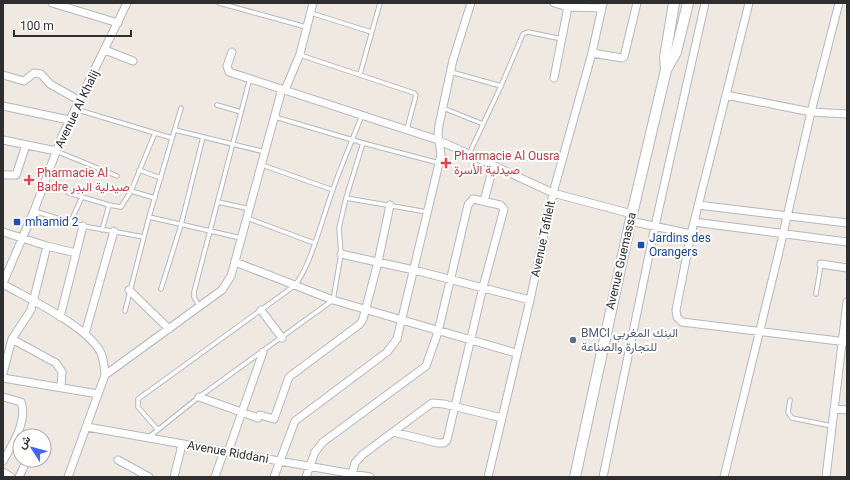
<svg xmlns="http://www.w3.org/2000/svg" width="850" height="480" font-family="Roboto,Vazirmatn,sans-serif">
  <rect width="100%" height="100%" fill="#efe9e1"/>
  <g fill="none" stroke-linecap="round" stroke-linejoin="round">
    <!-- service casing -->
    <g stroke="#b4b7c1" stroke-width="5.5">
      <path id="service" d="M219 3 306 27
        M311 13 371 32
        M300 55 414 93 416 95 407 129
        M451 72 501 86
        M360 74 380 3
        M217 105 241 112
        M443 108 483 124
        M75 109 155 133
        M275 117 363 143 439 163
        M175 130 265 152
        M56 151 117 176
        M469 154 501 86 523 34 528 32 562 39
        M262 165 333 190
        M139 170 161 178
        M131 191 155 198
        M69 193 109 205 121 207 131 191 155 133 172 138
        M346 198 427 212
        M218 202 250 209
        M34 211 83 226 144 237
        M149 217 241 238
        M247 218 314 243
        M71 221 82 197
        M102 230 109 205
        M161 289 181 225 203 137
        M816 294 821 264
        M199 306 194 297V292L250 78
        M125 311 149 217 181 108
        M790 400 788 412 792 418 832 426
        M158 430 138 407V399L294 286C310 269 323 216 332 192 341 166 352 141 362 115
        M149 437 199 397 333 300 341 254 339 228 346 198 363 143"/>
    </g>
    <!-- minor casing -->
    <g stroke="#b4b7c1" stroke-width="9">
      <path id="minor" d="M52 3 118 23
        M554 3 568 7 602 8
        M749 3 726 95 811 112 847 114
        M105 50 133 61
        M232 52 227 66 229 72 438 140 553 193 632 214
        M592 53 622 58 624 57 637 3
        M3 75 24 81 34 73 41 74 50 84 80 101
        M554 78 568 7
        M285 90 300 54 313 3
        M3 106 69 120
        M3 140 56 151
        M3 175H16L26 145
        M484 201 493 167
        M698 205 847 223
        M630 221 691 234 676 310 677 317 682 322 847 342
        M694 222 847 242
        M3 232 47 246 76 253
        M691 234 726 95
        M341 254 414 270 530 300
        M235 262 333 300 516 353
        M821 264 847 268
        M3 283 34 211 62 136 127 3
        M3 284C29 299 85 325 100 351 104 358 104 366 105 375L68 477
        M129 290 169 329
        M261 310 282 338
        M60 317 83 226
        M85 334 114 231
        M12 339 56 363 62 372 61 387
        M3 373 12 339 31 310 47 246
        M105 375 222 290 231 276 282 89
        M3 378 98 394
        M3 397 21 402C28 421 12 445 3 461
        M199 397 258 418 260 415 274 419 289 377 360 324 363 319 378 262 390 205
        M834 409 847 410
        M87 427 370 477
        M12 445 20 450
        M228 452 263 352
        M118 460 149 477
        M3 472 11 477
        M352 474 355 463 362 455 432 403 444 404 502 418
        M19 477 27 460
        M174 477 182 445
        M215 477 224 451
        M274 477 295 421 387 352 397 339 441 155 438 134 439 125 453 60 471 3
        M306 477 315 452 323 442 426 366 438 332 468 205 473 199 500 205 504 209 483 287 447 440 444 443H438L393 432
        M488 477 530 300 553 193 592 53 603 3
        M603 477 655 226 705 3
        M724 477 778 256 811 112 839 3
        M826 477 847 302"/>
    </g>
    <!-- secondary casing -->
    <g stroke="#b4b7c1" stroke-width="12">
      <path id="secondary" d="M666 70 665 57 674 3
        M575 477 632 214 666 70 676 52 688 3"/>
    </g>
    <!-- service -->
    <use href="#service" stroke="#fff" stroke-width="3.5"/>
    <!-- minor -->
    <use href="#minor" stroke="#fff" stroke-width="7"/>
    <!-- secondary -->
    <use href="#secondary" stroke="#fff" stroke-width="10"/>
  </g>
  <!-- markers -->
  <g fill="#e0444e" stroke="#fff" stroke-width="1.5">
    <path d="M444 157h4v4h4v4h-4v4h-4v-4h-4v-4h4z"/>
    <path d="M27 174h4v4h4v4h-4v4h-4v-4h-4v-4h4z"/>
  </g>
  <g fill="#1a4fb4" stroke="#fff" stroke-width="1.5">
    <rect x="13" y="218" width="8" height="8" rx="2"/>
    <rect x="637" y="241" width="8" height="8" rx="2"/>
  </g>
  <circle fill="#5c6f8a" stroke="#fff" stroke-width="1.5" cx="573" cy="340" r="4"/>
  <g text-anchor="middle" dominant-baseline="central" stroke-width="4" stroke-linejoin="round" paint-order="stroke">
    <!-- street labels -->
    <g font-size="12" fill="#2e2e2e" stroke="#fff">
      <text transform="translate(77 109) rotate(-64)">Avenue Al Khalij</text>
      <text transform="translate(543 239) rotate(-78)">Avenue Tafilelt</text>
      <text transform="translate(621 261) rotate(-77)">Avenue Guemassa</text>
      <text transform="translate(228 452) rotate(10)">Avenue Riddani</text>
    </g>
    <!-- health labels -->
    <g font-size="12" fill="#be3a42" stroke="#fff" text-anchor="start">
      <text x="454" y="156">Pharmacie Al Ousra<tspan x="454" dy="14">صيدلية الأسرة</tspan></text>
      <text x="37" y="173">Pharmacie Al<tspan x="37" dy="14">Badre صيدلية البدر</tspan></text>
    </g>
    <!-- transit labels -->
    <g font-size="12" fill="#164399" stroke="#fff" text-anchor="start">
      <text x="25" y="222">mhamid 2</text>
      <text x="649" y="238">Jardins des<tspan x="649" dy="14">Orangers</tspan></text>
    </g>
    <!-- service labels -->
    <g font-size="12" fill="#4e5e75" stroke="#fff" text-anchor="start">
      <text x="581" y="333">BMCI البنك المغربي<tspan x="581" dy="14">للتجارة والصناعة</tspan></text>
    </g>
  </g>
  <!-- border -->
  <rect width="850" height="480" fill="none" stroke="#2e2e2e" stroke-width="8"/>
  <!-- north arrow -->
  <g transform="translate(32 448) rotate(306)"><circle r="19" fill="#ffffff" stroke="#ababab"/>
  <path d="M0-3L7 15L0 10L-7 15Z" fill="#4264fb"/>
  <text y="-6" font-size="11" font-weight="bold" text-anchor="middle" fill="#2e2e2e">ش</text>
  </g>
  <!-- scale -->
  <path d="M14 30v6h117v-6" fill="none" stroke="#2e2e2e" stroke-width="2"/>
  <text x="20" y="30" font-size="12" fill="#2e2e2e" stroke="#ffffff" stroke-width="3" paint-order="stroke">100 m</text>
</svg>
